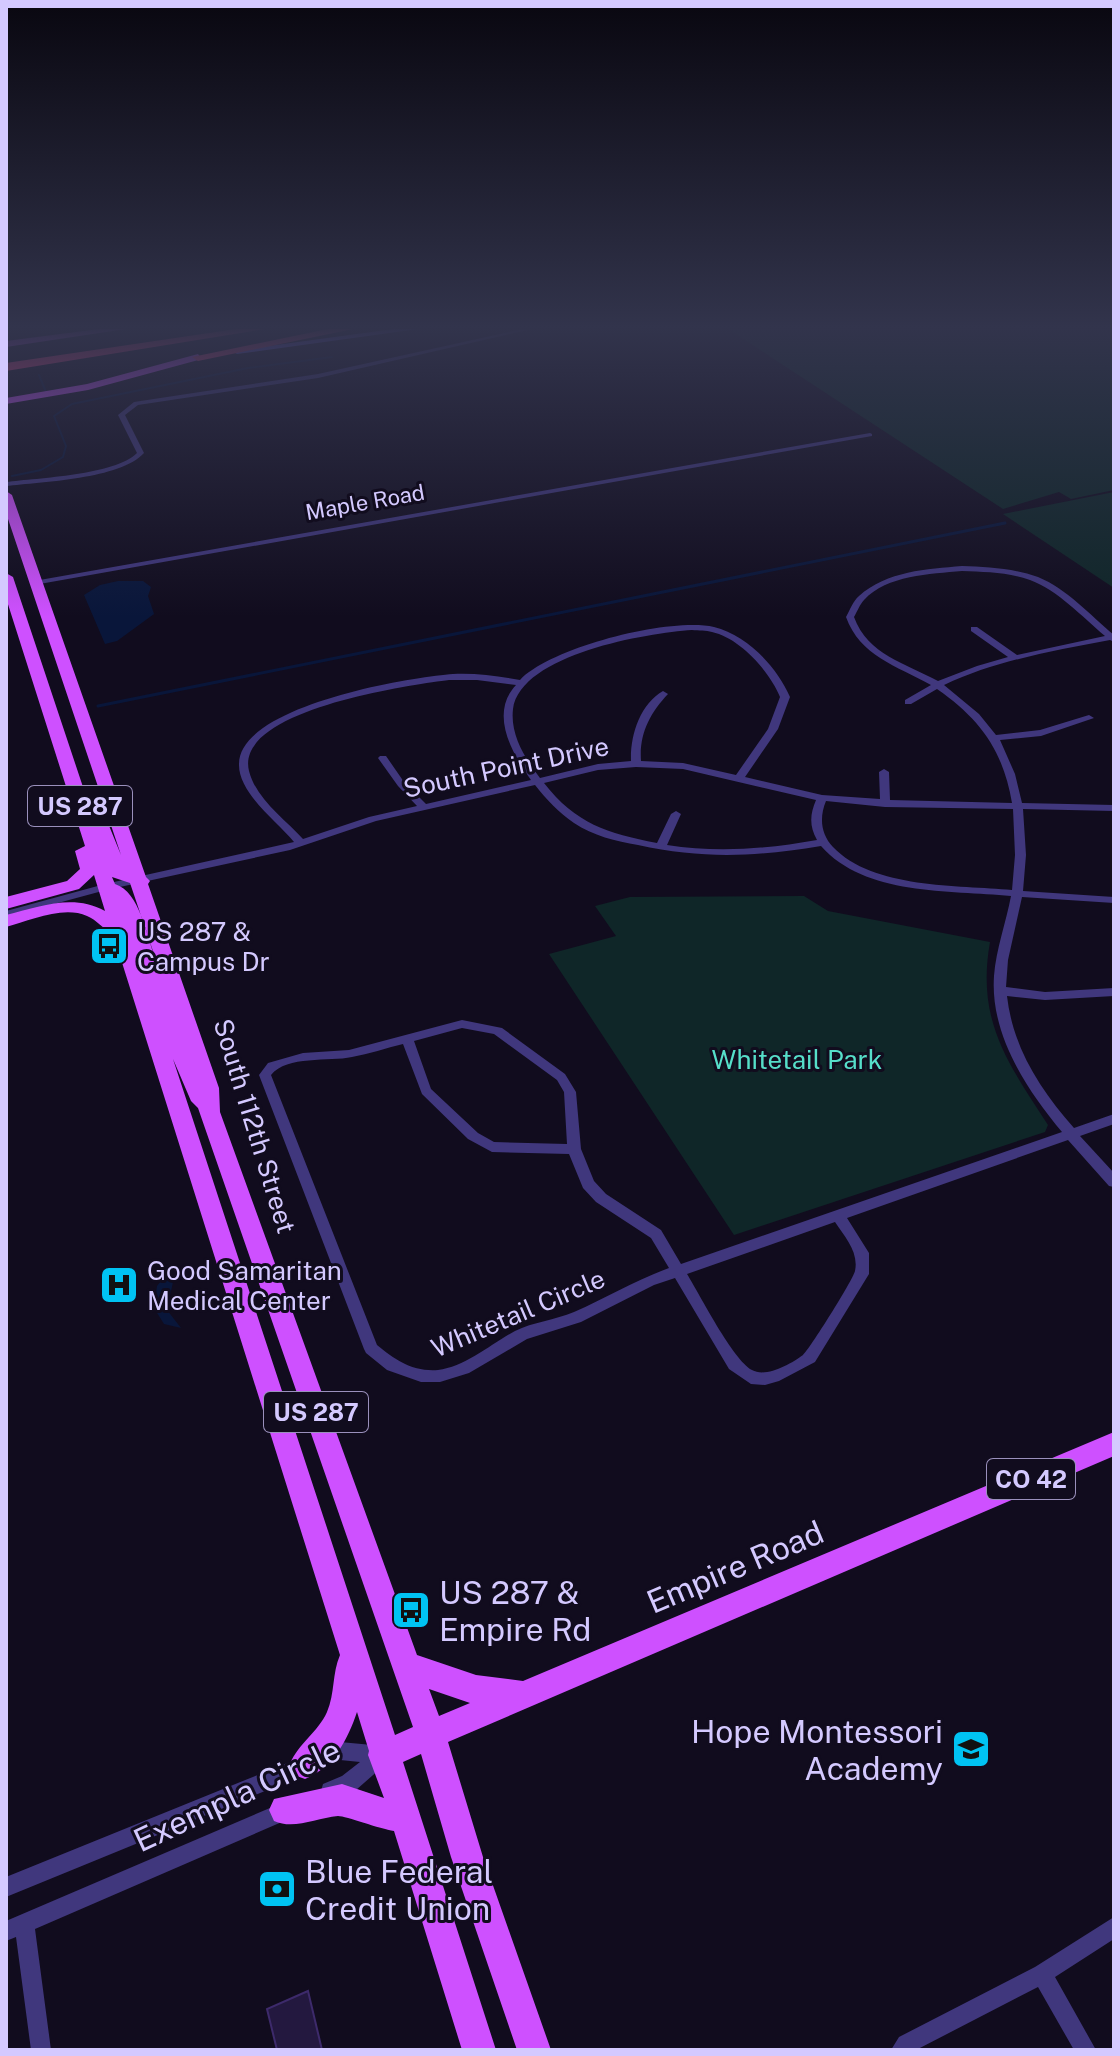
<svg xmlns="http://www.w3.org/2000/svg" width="1120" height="2056" font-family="'Public Sans',sans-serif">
  <rect width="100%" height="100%" fill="#110c1e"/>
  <!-- green -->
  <path fill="#0f2628" d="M728 329H1114V490L1071 499 1059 492 1003 509Z
    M1114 492V588L1003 514Z
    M804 896 828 911 990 942C976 1021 1008 1063 1048 1125L1045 1132 734 1235 549 954 616 936 595 906 630 897Z"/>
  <!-- water -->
  <path fill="#09163a" d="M118 581H143L151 587 148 596 154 614 117 641 105 644 84 595 100 585Z
    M169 1271 173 1282 167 1310 181 1328 164 1324 154 1308 157 1286Z"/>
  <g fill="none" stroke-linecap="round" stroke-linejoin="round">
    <!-- stream-far1 -->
    <path stroke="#09163a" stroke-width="2" d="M39 375 46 392
      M12 476 41 470 63 457 66 446 54 416 72 404 248 368 332 357
      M996 525 1005 523"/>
    <!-- stream -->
    <path stroke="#09163a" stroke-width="3" d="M98 706 1005 523"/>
  </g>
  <!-- building -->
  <path fill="#23183f" stroke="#3d2a6b" stroke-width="2" d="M308 1991 322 2050H277L267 2009Z"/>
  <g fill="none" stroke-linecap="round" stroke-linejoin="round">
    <!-- minor -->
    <path fill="#40377d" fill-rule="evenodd" d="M522 329 528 330 318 378 138 405 125 415 144 453C121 479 41 482 6 486V482C38 478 115 475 137 453L118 415 134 402 318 374Z
      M870 433 872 434V436L34 585 30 583 34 581Z
      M962 566C987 567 1013 568 1038 577 1067 589 1090 615 1114 635V642L1110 640C1053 651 997 660 944 685L979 714 996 735 1040 730 1089 715 1094 718 1041 736 1000 740 1015 774 1022 803 1114 805V811L1023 809 1026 855 1023 891 1114 897V903L1022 897 1008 960 1006 987 1045 992 1114 988V996L1045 1000 1007 996C1013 1048 1040 1089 1074 1128L1114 1114V1124L1080 1136 1114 1173V1187L1109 1186 1068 1140 847 1218 869 1253V1274L815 1362 779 1381 765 1385 751 1384 729 1369 675 1278 654 1285 581 1322 527 1339 469 1373 440 1382H421L387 1370 366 1353 364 1349 259 1075 268 1063 303 1053 349 1050 462 1020 502 1028 565 1074 576 1092 581 1149 594 1181 606 1194 661 1230 681 1264 1062 1132C1026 1089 990 1034 994 976 996 949 1006 923 1011 896 949 890 865 896 821 846 754 857 703 859 638 845 616 841 593 836 574 823 559 813 546 799 535 785L376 821 290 850 106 890 6 917V911L105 884 294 842C277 821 238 793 239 764 239 706 409 677 453 674 476 673 498 676 520 680 551 647 670 617 714 627 747 635 777 667 790 697L778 729 745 777 822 795 880 799 879 772 884 769 889 772 890 800 1012 803C1003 750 980 719 937 689L911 704H905V700L931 685C897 666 860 656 846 617 850 610 853 601 859 596 887 571 927 569 962 566ZM962 571C985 572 1008 572 1030 580 1059 591 1081 616 1105 636L1017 655 977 627H971V631L1008 657 977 666 938 681C905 663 868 655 854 617 857 612 860 604 864 600 887 575 930 574 962 571ZM692 630C699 631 706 630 712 632 740 638 770 672 780 697L768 729 736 775 683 763 641 761C639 734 650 713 668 694L663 691C640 704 630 736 631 761L598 764 540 778C525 758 510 735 513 709 521 654 647 633 692 630ZM449 680H477L516 685C489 714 512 753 531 780L426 804 404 782 386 756H380L378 758 398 786 417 806 369 817 303 839C285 819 256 799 249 771 234 710 409 685 449 680ZM636 767 683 769 816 800C810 814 809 826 817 840 766 849 718 853 667 845L681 814 676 811 671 814 657 843C607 833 576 824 544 783L598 770ZM826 801 885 807 1013 809 1015 855 1012 890C958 885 873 889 833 847 821 834 819 818 826 801ZM462 1028 494 1034 557 1080 564 1092 567 1144 494 1142 478 1133 431 1089 414 1041ZM403 1044 422 1094 468 1139 492 1152 569 1154 583 1188 596 1202 651 1238 669 1268C636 1280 606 1298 574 1312 555 1320 533 1322 515 1331 491 1344 465 1367 438 1370 413 1372 395 1360 377 1345L271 1075C287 1055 329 1062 352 1057 369 1054 386 1048 403 1044ZM835 1222C845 1237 859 1252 855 1271 853 1280 809 1350 803 1355 791 1364 766 1378 752 1370 733 1360 700 1295 687 1274Z
      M340 1742 383 1746 389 1749 392 1755 389 1761 356 1790 330 1800 323 1798 321 1791 323 1784 342 1776 360 1762 340 1760 324 1766 318 1763 315 1757 318 1751Z
      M307 1755 314 1757 316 1764 314 1771 6 1897V1877Z
      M284 1802 291 1804 293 1811 291 1818 35 1929 51 2050H31L16 1937 6 1941V1921Z
      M1114 1917V1939L1055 1977 1096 2050H1074L1038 1987 916 2050H891L899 2037 1035 1967Z"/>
    <!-- secondary -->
    <path fill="#7360ff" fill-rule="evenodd" d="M393 329H418L237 354 232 351Z"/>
    <!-- primary -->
    <path fill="#ce50ff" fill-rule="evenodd" d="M99 329H126L6 347V341Z
      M198 354 202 359 88 390 6 404V398L87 384Z
      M6 491 12 495 146 877 150 881 148 884 219 1088 220 1112 417 1655 476 1675 523 1681 1114 1432V1456L448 1742 483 1857 551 2050H517L451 1857 421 1754 403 1762 496 2050H462L394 1831C380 1829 346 1816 338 1816 316 1818 294 1830 274 1821L269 1810 274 1799 342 1784 384 1798 368 1755 369 1751 357 1712C348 1739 333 1768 305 1779L294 1775 290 1764C298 1744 318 1732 327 1712 335 1694 332 1673 340 1655L113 934C103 929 97 920 87 916 63 905 29 921 6 927V915C39 907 73 893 105 911L94 875 79 889 6 909V897L67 881 80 869 75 851 85 846 6 598V573L13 577 88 802H99L101 806 121 855 6 513ZM112 877 130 883 155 957C146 935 140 892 115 884ZM173 1059 191 1101 198 1108 413 1727 395 1735ZM429 1689 470 1703 439 1716Z"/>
    <!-- motorway -->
    <path fill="#ff448b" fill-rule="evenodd" d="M236 329H265L6 371V363Z
      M328 329H353L198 361 192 357Z"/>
  </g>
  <!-- sky -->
  <linearGradient id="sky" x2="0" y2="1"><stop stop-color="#090710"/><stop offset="0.53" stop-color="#32344c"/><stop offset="1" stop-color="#32344c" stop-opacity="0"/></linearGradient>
  <rect width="1120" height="617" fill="url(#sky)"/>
  <!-- icons -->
  <defs>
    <g id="bus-square" transform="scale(2)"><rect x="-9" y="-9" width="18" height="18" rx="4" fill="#00c3f3" stroke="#110c1e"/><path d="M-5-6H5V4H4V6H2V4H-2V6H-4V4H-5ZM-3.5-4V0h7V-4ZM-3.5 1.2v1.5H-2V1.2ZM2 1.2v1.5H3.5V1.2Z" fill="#111"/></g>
    <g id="hospital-square" transform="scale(2)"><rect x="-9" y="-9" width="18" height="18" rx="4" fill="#00c3f3" stroke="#110c1e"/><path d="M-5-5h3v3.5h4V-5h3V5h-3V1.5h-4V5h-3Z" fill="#111"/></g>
    <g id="school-square" transform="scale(2)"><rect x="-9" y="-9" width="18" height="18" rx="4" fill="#00c3f3" stroke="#110c1e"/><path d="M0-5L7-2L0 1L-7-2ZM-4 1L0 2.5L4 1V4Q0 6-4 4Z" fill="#111"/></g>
    <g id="bank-square" transform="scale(2)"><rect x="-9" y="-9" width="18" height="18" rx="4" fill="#00c3f3" stroke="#110c1e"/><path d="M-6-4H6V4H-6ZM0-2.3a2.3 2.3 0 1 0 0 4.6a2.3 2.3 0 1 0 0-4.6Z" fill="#111"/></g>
  </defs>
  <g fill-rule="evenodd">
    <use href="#bus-square" x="109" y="946"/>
    <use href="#hospital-square" x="119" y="1285"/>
    <use href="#bus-square" x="411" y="1610"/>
    <use href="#school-square" x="971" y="1749"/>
    <use href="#bank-square" x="277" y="1889"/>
  </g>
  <g text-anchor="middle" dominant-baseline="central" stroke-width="6" stroke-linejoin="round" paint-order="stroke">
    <!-- far-street labels -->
    <g font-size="22" fill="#d4c9ff" stroke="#110c1e">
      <text transform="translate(365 502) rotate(-10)">Maple Road</text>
    </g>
    <!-- shield labels -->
    <g fill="#110c1e" stroke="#9a90bc" stroke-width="2">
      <rect x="28" y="786" width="104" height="40" rx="6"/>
      <rect x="264" y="1392" width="104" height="40" rx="6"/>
      <rect x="987" y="1459" width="88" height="40" rx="6"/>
    </g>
    <g font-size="24" font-weight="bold" fill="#d4c9ff">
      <text x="80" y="806">US 287</text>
      <text x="316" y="1412">US 287</text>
      <text x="1031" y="1479">CO 42</text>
    </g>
    <!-- street labels -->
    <g font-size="26" fill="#d4c9ff" stroke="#110c1e">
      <text transform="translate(506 767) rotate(-12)">South Point Drive</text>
      <text transform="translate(255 1126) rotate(73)">South 112th Street</text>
      <text transform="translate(518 1313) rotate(-23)">Whitetail Circle</text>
    </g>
    <!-- poi labels -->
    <g font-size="26" fill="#d4c9ff" stroke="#110c1e" text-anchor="start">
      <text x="137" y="931">US 287 &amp;<tspan x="137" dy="30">Campus Dr</tspan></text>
      <text x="147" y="1270">Good Samaritan<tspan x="147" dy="30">Medical Center</tspan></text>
    </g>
    <!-- park labels -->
    <g font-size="26" fill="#56dec9" stroke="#110c1e">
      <text x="797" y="1059">Whitetail Park</text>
    </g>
    <!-- near-street labels -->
    <g font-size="32" fill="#d4c9ff" stroke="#110c1e">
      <text transform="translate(735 1567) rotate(-23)">Empire Road</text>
      <text transform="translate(237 1795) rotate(-25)">Exempla Circle</text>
    </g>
    <!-- near-poi labels -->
    <g font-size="32" fill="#d4c9ff" stroke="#110c1e" text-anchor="start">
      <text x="439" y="1592">US 287 &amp;<tspan x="439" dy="37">Empire Rd</tspan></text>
      <text x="943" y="1731" text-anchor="end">Hope Montessori<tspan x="943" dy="37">Academy</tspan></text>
      <text x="305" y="1871">Blue Federal<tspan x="305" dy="37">Credit Union</tspan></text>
    </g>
  </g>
  <!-- border -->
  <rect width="1120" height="2056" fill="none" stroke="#d4c9ff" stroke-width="16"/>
</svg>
